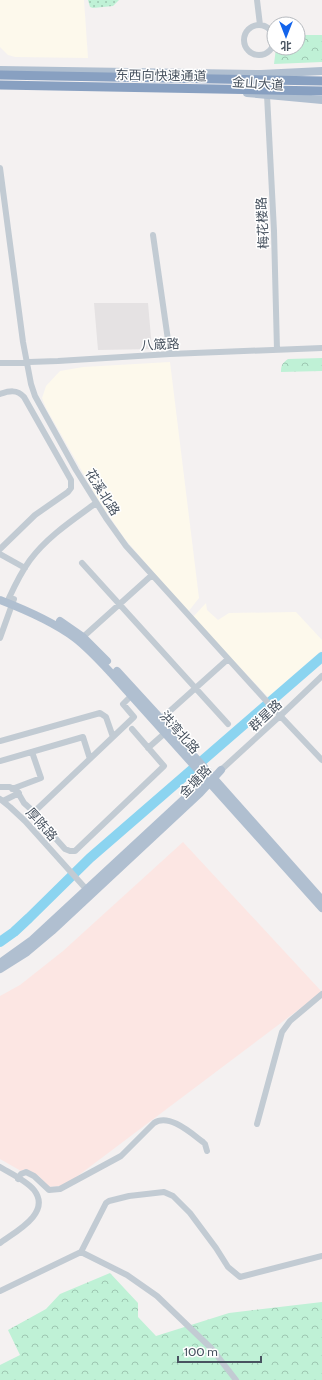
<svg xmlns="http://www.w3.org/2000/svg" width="322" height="1380" font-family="Cabin,'Noto Sans SC',sans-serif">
  <defs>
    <pattern id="grass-dots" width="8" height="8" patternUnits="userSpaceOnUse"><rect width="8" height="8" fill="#bff1d6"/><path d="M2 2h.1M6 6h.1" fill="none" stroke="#9dc6b1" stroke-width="1.8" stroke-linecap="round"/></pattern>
    <pattern id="forest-crowns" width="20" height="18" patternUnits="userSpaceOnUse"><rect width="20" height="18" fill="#bff1d6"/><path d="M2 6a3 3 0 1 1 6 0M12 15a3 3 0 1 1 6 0" fill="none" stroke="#9dc6b1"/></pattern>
  </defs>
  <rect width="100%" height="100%" fill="#f4f1f1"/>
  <!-- commercial -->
  <path fill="#fdf9ec" d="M0 0H84L88 58 15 57 8 55 0 47Z
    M170 362 199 598 188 612 125 539 99 501 46 408 42 398 46 386 60 371 83 367Z
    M206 603 207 610 218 620 229 613 296 612 322 640V650L268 697 193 617Z"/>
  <!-- education -->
  <path fill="#e5e2e3" d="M94 303H148L152 349 98 350Z"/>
  <!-- medical -->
  <path fill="#fce6e3" d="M183 842 322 992 67 1184 60 1186 49 1187 39 1176 25 1169 21 1171 0 1159V996L20 985 63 951Z"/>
  <!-- grass -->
  <path fill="url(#grass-dots)" d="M88 0H119L113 6 93 8 90 7Z"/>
  <!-- forest -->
  <path fill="url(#forest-crowns)" d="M298 35H322V62L274 64 276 48H298Z
    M322 358V371L281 372C281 366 282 363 288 359Z
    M110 1273 138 1303V1317L156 1336 229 1313 322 1302V1380H0V1365L20 1355 8 1330 46 1309 60 1294Z"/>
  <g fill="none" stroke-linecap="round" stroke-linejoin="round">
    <!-- river -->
    <path stroke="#8bd4f0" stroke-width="10" d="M0 942 14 932 29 918 90 858 322 657"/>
    <!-- minor -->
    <path stroke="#c2cbd3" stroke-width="6" d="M257 0 260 25
      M244 40a15 15 0 1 1 30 0a15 15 0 1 1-30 0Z
      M267 95 274 231 277 350
      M0 168 23 342 31 384 35 396 76 470 106 518 126 546 270 705 322 760
      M153 235 170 354
      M0 363 58 361 170 354 322 348
      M0 394C9 391 17 389 24 397L71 480V488L68 492 35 515 0 549
      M0 554 25 568
      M82 563 228 724
      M9 598C15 585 22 571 30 560 48 536 73 520 96 503
      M83 637 152 575
      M0 638 14 599
      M161 719 228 659
      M0 741 100 713 106 717 113 737
      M148 748 165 733
      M0 761 83 737 90 759
      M221 770 280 716 322 676
      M0 787H10L17 791 24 803 34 812 134 717 123 704 131 696
      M12 789 41 778 32 752
      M0 799 10 807 25 821 87 890
      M3 801 19 793
      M40 821 65 849 70 851H75L164 766 132 729
      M257 1124 282 1032 290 1021 322 994
      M0 1167C10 1173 27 1181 34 1190 52 1213 15 1232 0 1243
      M18 1179 21 1174 26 1172 34 1176 49 1190 60 1189 121 1156 154 1123C169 1113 191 1133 203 1142L205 1144 207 1151
      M81 1252 127 1275 157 1296 212 1349 236 1380
      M0 1291 81 1252 106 1203 109 1201 129 1196 164 1192 173 1196 190 1213 216 1248 228 1267 240 1277 322 1256"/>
    <!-- major -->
    <path stroke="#b0bfd0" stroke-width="8" d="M0 70 261 74 322 71
      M247 93 322 100
      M0 600C26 610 52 621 75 638 88 648 99 660 111 673L322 908
      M60 621 83 637 107 661
      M117 671 161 719 322 900
      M0 963 32 940 196 788 210 779
      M0 969 27 952 52 931 200 793 221 770"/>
    <!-- highway -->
    <path stroke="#88a0c1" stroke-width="9" d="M0 75 322 81
      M0 85 322 91"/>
  </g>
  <g text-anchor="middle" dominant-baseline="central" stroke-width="3" stroke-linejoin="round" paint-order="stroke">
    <!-- street labels -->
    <g font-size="13" fill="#485360" stroke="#fff">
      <text transform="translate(161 75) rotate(1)">东西向快速通道</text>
      <text transform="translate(258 83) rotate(4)">金山大道</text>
      <text transform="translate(262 223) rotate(-93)">梅花楼路</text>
      <text transform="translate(160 344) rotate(-3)">八箴路</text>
      <text transform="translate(103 492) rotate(58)">花溪北路</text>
      <text transform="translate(265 715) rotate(-43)">群星路</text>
      <text transform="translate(180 732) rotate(48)">洪湾北路</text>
      <text transform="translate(195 781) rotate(-46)">金塘路</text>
      <text transform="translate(42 824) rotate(48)">厚陈路</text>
    </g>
  </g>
  <!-- north arrow -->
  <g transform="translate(286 36) rotate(180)"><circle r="19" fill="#ffffff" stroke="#b6babf"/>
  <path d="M0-3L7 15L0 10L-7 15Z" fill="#1364ec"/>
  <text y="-6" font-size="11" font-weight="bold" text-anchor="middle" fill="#485360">北</text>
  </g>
  <!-- scale -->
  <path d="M178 1356v6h83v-6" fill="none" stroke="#485360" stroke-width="2"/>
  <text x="184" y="1356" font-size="12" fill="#485360" stroke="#ffffff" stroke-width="3" paint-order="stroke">100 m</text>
</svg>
